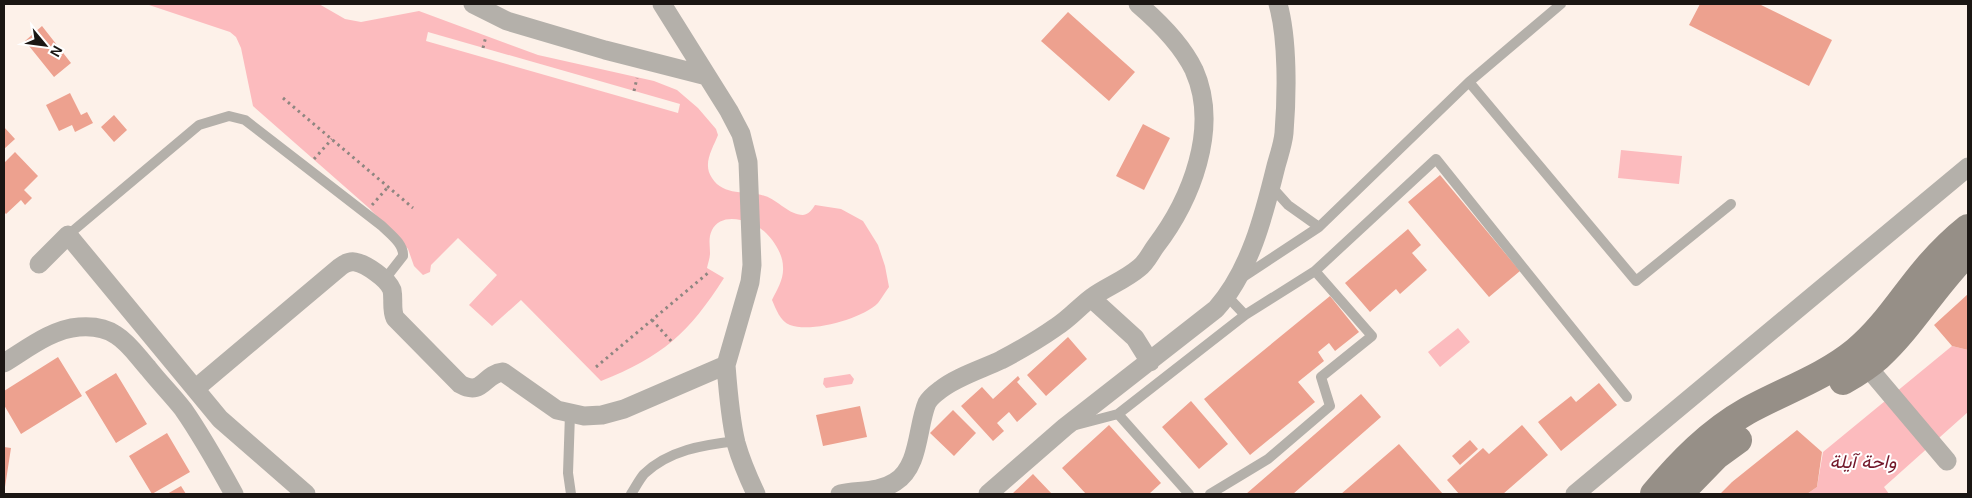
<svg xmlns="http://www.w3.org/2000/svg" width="1972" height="498" font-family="Helvetica,Vazirmatn,sans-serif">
  <rect width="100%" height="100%" fill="#fdf1e9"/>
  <!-- water -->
  <path fill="#fcbbbe" d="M146 4H319L345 19 361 22 419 11 538 55 654 81 677 90 698 108 716 129 718 135C713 148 702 164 712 178 724 197 747 190 765 196 778 200 789 215 803 215 809 214 812 210 815 205L841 209 863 221 878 245 885 266 889 287C885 292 882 298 878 303 862 319 811 333 790 325 780 321 776 309 772 300 777 290 784 279 783 267 783 255 775 242 766 233 754 221 722 210 712 230 708 238 710 245 710 253 710 258 708 263 707 268L724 278C689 333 662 357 601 381L521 300 492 326 469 305 497 275 458 238 431 265 430 272 423 275 414 266 408 249 369 208 253 106 241 48 236 37 230 32Z
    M1621 150 1682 156 1679 184 1618 178Z
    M1458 328 1470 342 1440 367 1428 352Z
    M1952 346 1968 350V412L1884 487 1889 494H1807L1817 487 1823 452Z
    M850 374 854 379 852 384 826 388 823 384 824 378Z"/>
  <!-- pier -->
  <path fill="#fdf1e9" d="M428 32 680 104 678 113 426 41Z"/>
  <!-- building -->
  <path fill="#eda18f" d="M1700 4H1759L1832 40 1809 86 1689 25Z
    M1068 12 1135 72 1109 101 1041 41Z
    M42 26 71 63 54 77 25 41Z
    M70 93 81 115 87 112 93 123 75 132 72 125 59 131 46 105Z
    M114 115 127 130 114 142 101 127Z
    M1143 124 1170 138 1144 190 1116 176Z
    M4 127 15 139 4 149Z
    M15 152 38 176 24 190 32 198 25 205 21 200 6 214 4 212V163Z
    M1440 175 1520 271 1489 297 1408 202Z
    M1408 229 1421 245 1412 253 1427 270 1400 294 1396 289 1370 312 1345 283Z
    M1968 294V350L1952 346 1934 325Z
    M1330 296 1359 332 1335 351 1329 343 1318 352 1324 361 1298 382 1315 402 1250 455 1204 399Z
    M1068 337 1087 359 1046 396 1027 375Z
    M58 357 82 396 21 434 4 405V391Z
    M116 373 147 424 116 443 85 392Z
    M1018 376 1020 379 1017 382 1037 404 1017 422 1009 412 997 423 1004 431 993 441 961 406 982 387 993 399Z
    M1599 383 1617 405 1561 451 1538 422 1571 396 1576 402Z
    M1361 394 1381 417 1293 494H1246Z
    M1191 401 1228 444 1199 469 1162 427Z
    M860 406 867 437 823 446 816 415Z
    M953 410 976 433 954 456 930 433Z
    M1109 425 1161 483 1149 494H1086L1062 468Z
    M1522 425 1548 455 1503 494H1459L1447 480 1483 448 1489 454Z
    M1797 430 1822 452 1817 487 1807 494H1720L1732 482Z
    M167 433 190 472 152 494 129 456Z
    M1470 440 1478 449 1460 465 1452 456Z
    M1399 444 1443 494H1341Z
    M4 447 11 448 5 487H4Z
    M1033 474 1052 494H1012Z
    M181 486 186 494H167Z"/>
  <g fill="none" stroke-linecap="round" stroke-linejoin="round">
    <!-- path -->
    <path stroke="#8f8681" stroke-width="3" stroke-dasharray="2.5 4" stroke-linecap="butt" d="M483 48 486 36
      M634 91 637 78
      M283 98 413 208
      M314 159 332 139
      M372 205 388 187
      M652 320 672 342
      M596 367 708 273"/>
    <!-- lane -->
    <path stroke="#b4b0aa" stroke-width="10" d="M1469 82 1636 281 1731 204
      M1271 186 1288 205 1319 227
      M68 235 199 125 229 116 245 120 382 226C390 234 404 244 403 256L385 279
      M1240 279 1319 227 1469 82 1561 4
      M1227 296 1245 315
      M570 414 568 473 571 494
      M1118 414 1245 315 1315 271 1436 159 1627 397
      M1076 425 1118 414 1189 494
      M631 494C635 488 639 480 644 474 669 450 703 445 736 441
      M1210 494 1268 459 1330 406 1321 377 1372 336 1315 271"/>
    <!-- street -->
    <path stroke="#b4b0aa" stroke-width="19" d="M473 4 507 21 605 50 707 76
      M662 4 729 111 741 134 748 162 752 265 750 282 726 365
      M39 264 68 235 220 419 306 494
      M1091 298 1135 338 1150 362
      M1859 357 1947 461
      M4 363C27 349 52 329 79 327 92 326 106 328 116 335 129 343 138 357 148 368 159 382 172 395 183 409 202 436 218 465 234 494
      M195 389 340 267C344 264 349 261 355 262 366 264 388 279 392 290 394 300 391 309 395 318L460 384C483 397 483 374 503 372L557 410 584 416 602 415 624 409 726 365C728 391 730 418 736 443 741 461 748 477 756 494
      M840 494C859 490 878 493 895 482 920 467 917 426 927 403 929 399 936 393 940 390 956 377 982 369 1001 360 1020 350 1039 339 1056 327 1069 319 1079 307 1091 298 1106 287 1125 280 1139 268 1146 263 1150 254 1155 247 1191 200 1220 128 1194 70 1182 45 1159 22 1138 4
      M988 494 1065 427 1216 309C1250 271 1264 215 1276 166 1279 155 1283 144 1284 133 1287 96 1288 39 1278 4
      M1575 494 1968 167"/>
    <!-- secondary -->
    <path stroke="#968f87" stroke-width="28" d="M1843 381C1855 374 1868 366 1878 357 1912 326 1935 284 1968 252
      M1654 494C1681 462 1710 432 1747 411 1783 391 1823 378 1856 351 1885 327 1903 296 1927 268 1940 253 1953 240 1968 228
      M1679 494 1716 456 1738 440"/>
  </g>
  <g text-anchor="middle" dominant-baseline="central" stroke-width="4" stroke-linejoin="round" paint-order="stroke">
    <!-- water labels -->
    <g font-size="19" font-style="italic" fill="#721729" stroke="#fff">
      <text x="1863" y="461">واحة آيلة</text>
    </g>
  </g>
  <!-- border -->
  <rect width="1972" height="498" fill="none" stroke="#1b1613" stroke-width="10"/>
  <!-- north arrow -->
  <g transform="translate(45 45) rotate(119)" stroke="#ffffff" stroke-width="4" paint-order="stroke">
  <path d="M0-4L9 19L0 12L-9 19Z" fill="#1b1613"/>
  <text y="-8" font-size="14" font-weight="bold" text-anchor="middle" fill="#1b1613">N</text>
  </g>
</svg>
